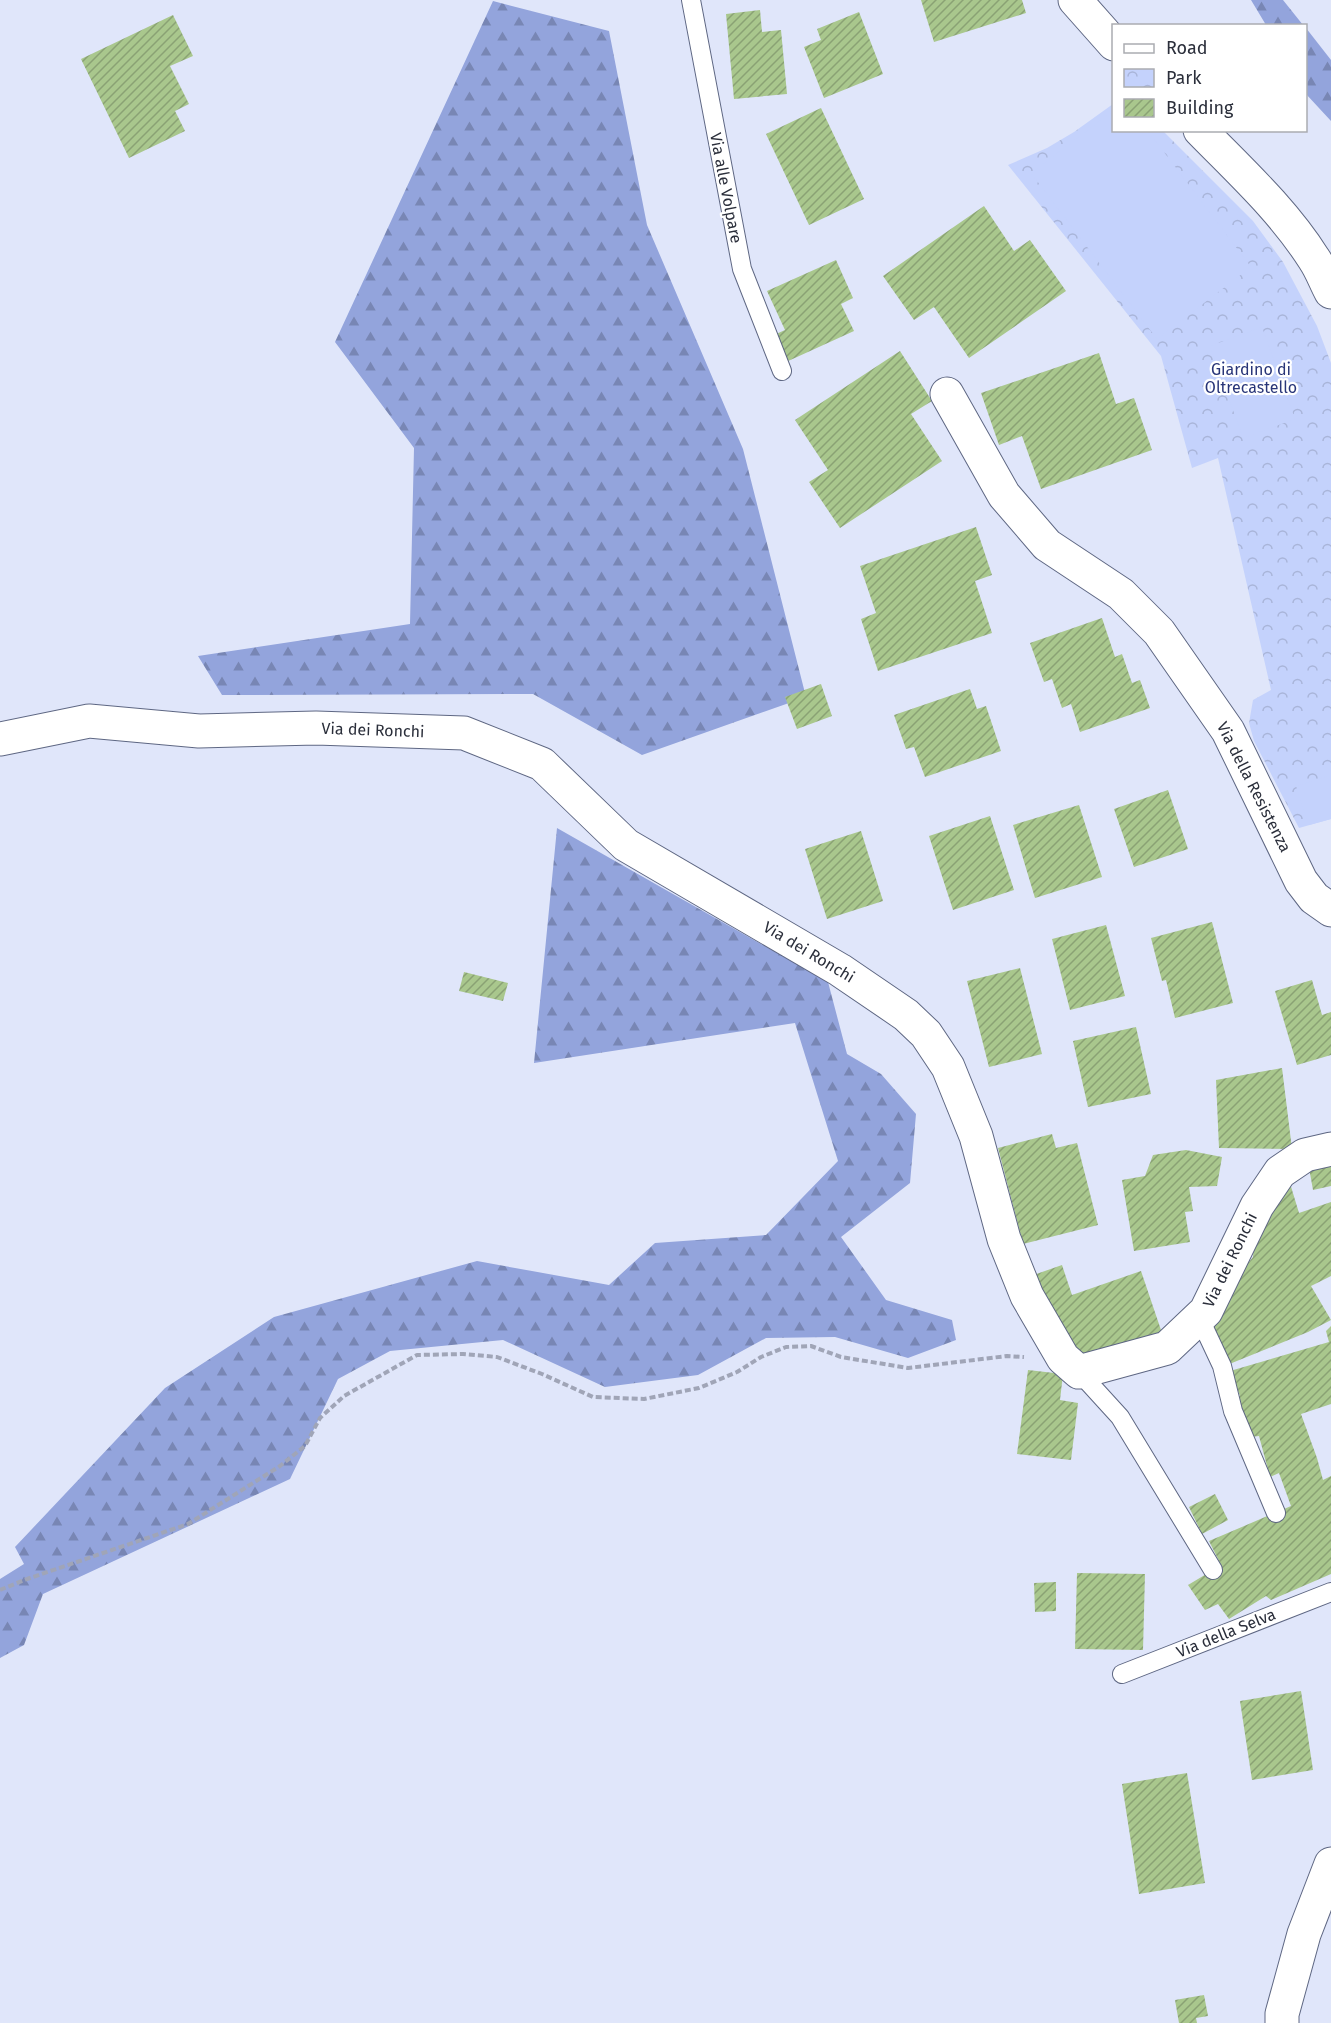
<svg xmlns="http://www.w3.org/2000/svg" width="1331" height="2023" font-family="'Fira Sans',sans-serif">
  <defs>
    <pattern id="forest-firs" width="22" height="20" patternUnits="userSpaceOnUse" patternTransform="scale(1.5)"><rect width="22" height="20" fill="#93a4dc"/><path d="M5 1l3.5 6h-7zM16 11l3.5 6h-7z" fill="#7886b4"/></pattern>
    <pattern id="park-crowns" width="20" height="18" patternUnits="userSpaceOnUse" patternTransform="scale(1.5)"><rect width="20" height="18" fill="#c4d2fc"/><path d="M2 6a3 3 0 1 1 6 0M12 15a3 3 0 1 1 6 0" fill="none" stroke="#a9b5d9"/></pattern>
    <pattern id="building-hatch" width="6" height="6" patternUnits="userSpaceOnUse" patternTransform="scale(1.5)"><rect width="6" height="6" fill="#a9c78d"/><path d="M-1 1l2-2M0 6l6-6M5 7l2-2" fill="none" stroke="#8aa274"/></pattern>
  </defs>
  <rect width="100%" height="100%" fill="#e0e6fa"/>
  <!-- forest -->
  <path fill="url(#forest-firs)" d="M1251 0H1283L1303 25H1266Z
    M493 1 609 31 647 225 743 449 806 697 642 755 533 694 222 695 198 656 410 624 414 448 335 342Z
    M1306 28 1331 60V121L1306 94Z
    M557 828 828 982 847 1054 881 1074 916 1114 910 1183 841 1237 886 1300 952 1320 956 1340 908 1358 835 1337 766 1338 698 1375 605 1387 503 1340 390 1351 338 1379 290 1479 43 1594 24 1645 0 1658V1579L24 1564 15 1547 165 1388 274 1317 477 1261 609 1285 655 1243 766 1235 838 1161 795 1023 534 1063Z"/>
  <!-- park -->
  <path fill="url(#park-crowns)" d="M1113 104 1114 130 1163 131 1253 221 1283 262 1317 326 1331 363V819L1299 828 1254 741 1249 723 1253 700 1271 690 1218 458 1192 468 1161 356 1008 165 1047 148 1074 132Z"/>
  <!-- pitch -->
  <path fill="#c4d2fc" d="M1113 111 1114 130 1148 131 1251 267 1157 339 1031 173Z
    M1262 327 1295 419 1243 438 1210 346Z
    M1331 775V819L1309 825 1296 786Z"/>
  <!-- building -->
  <path fill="url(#building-hatch)" d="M921 0H1022L1026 13 934 42Z
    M760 10 762 32 781 30 787 94 734 99 726 14Z
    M859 12 883 74 824 98 804 47 821 40 817 29Z
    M173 15 193 56 170 66 189 104 175 111 185 131 129 158 81 59Z
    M821 108 864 199 809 225 766 134Z
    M984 206 1014 251 1030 240 1066 291 969 358 934 307 914 320 883 276Z
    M836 260 853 298 841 304 854 331 786 362 774 335 785 330 767 291Z
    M900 351 932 401 911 414 942 461 840 528 809 482 828 470 795 420Z
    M1099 353 1116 404 1134 398 1152 450 1041 489 1022 436 999 445 981 393Z
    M976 527 992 575 975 581 992 633 878 671 861 619 876 613 860 566Z
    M1102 618 1115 657 1122 654 1132 683 1140 680 1150 708 1080 732 1071 704 1062 708 1052 679 1044 682 1030 643Z
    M821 684 832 716 797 729 785 697Z
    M970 689 977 709 986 706 1001 751 925 777 914 747 906 749 894 715Z
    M1168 790 1188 849 1134 867 1114 809Z
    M1079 805 1102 877 1035 898 1013 825Z
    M990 816 1014 890 953 910 929 836Z
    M861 831 883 901 827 919 805 849Z
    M1212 922 1233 1003 1175 1018 1166 980 1162 981 1151 938Z
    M1106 925 1125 996 1070 1010 1052 939Z
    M1020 968 1042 1054 989 1067 967 981Z
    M464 972 508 983 503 1001 459 991Z
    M1312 980 1322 1015 1331 1012V1055L1297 1065 1275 991Z
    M1136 1027 1151 1094 1088 1107 1073 1041Z
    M1282 1068 1292 1149 1219 1148 1216 1080Z
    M1052 1134 1056 1148 1077 1143 1098 1225 1023 1244 998 1148Z
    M1186 1150 1222 1157 1217 1186 1189 1187 1193 1211 1185 1212 1190 1242 1134 1251 1122 1180 1145 1176 1153 1155Z
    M1308 1162 1331 1163V1186L1313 1190Z
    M1289 1180 1299 1213 1331 1202V1276L1311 1286 1331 1320 1308 1332 1227 1365 1207 1328 1227 1289 1253 1257 1254 1238Z
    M1062 1265 1072 1295 1141 1271 1162 1333 1093 1357 1064 1354 1025 1278Z
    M1331 1326V1404L1301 1414 1317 1458 1323 1480 1331 1476V1574L1271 1600 1266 1596 1229 1619 1218 1604 1205 1610 1188 1585 1213 1570 1222 1567 1209 1541 1291 1506 1279 1473 1270 1477 1259 1436 1251 1437 1235 1398 1240 1396 1230 1371 1329 1342 1326 1331Z
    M1028 1370 1063 1374 1060 1400 1078 1403 1071 1460 1017 1454Z
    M1215 1494 1228 1520 1202 1534 1189 1507Z
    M1077 1573 1145 1574 1143 1650 1075 1649Z
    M1056 1582V1611L1035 1612 1034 1583Z
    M1301 1691 1313 1770 1252 1780 1240 1701Z
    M1187 1773 1205 1883 1139 1894 1122 1784Z
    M1204 1995 1208 2016 1196 2018 1197 2023H1179L1175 2000Z"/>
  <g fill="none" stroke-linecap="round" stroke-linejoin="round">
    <!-- lane casing -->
    <g stroke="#5e6783" stroke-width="20">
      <path id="lane" d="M691 0 742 269 782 371
        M1199 1317 1222 1366 1233 1411 1276 1513
        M1079 1372 1120 1417 1213 1570
        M1122 1674 1331 1592"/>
    </g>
    <!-- street casing -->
    <g stroke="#5e6783" stroke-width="35">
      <path id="street" d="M947 394 1004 495 1047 545 1121 594 1159 632 1228 731 1301 881 1314 898 1331 910
        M0 739 89 721 199 731 316 728 464 733 542 764 626 845 840 970 906 1015 926 1034 948 1067 976 1136 1004 1239 1027 1296 1063 1358 1079 1372 1167 1348 1206 1311 1257 1206 1280 1172 1305 1155 1331 1149
        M1282 2023V2014L1304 1934 1331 1864"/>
    </g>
    <!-- secondary casing -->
    <g stroke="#5e6783" stroke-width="35">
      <path id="secondary" d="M1075 0 1114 44
        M1200 130C1240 171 1283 210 1314 259 1321 269 1325 281 1331 292"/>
    </g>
    <!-- path -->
    <path stroke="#a0a5b7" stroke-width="4" stroke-dasharray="6 3" stroke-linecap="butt" d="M0 1590 27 1579 188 1524 280 1466 305 1446 320 1418 344 1396 417 1355 463 1354 497 1357 542 1374 593 1397 644 1399 699 1388 737 1372 761 1357 786 1347 811 1346 841 1357 908 1368 1007 1356 1024 1357"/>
    <!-- lane -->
    <use href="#lane" stroke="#fff" stroke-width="18"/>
    <!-- street -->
    <use href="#street" stroke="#fff" stroke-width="33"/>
    <!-- secondary -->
    <use href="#secondary" stroke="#fff" stroke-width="33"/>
  </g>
  <g text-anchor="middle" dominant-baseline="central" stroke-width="4.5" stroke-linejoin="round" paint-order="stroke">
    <!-- street labels -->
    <g font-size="16" fill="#2b2f3b" stroke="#fff">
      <text transform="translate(726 188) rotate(79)">Via alle Volpare</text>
      <text transform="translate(373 730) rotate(2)">Via dei Ronchi</text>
      <text transform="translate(1254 787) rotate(63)">Via della Resistenza</text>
      <text transform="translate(809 952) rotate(31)">Via dei Ronchi</text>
      <text transform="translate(1230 1260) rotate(-64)">Via dei Ronchi</text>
      <text transform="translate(1226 1633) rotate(-22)">Via della Selva</text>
    </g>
    <!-- park labels -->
    <g font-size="16" fill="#283578" stroke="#fff">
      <text x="1251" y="369">Giardino di<tspan x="1251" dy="18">Oltrecastello</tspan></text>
    </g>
  </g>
  <!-- legend -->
  <rect x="1112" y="24" width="195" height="108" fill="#ffffff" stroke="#aaacb1" stroke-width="1.5"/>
  <rect x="1124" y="44" width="30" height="9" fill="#ffffff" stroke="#aaacb1" stroke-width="1.5"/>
  <text x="1166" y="54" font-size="18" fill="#2b2f3b">Road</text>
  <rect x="1124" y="69" width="30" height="18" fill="url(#park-crowns)" stroke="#aaacb1" stroke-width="1.5"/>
  <text x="1166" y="84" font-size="18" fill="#2b2f3b">Park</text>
  <rect x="1124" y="99" width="30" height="18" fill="url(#building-hatch)" stroke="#aaacb1" stroke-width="1.5"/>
  <text x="1166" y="114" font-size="18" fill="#2b2f3b">Building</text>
</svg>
